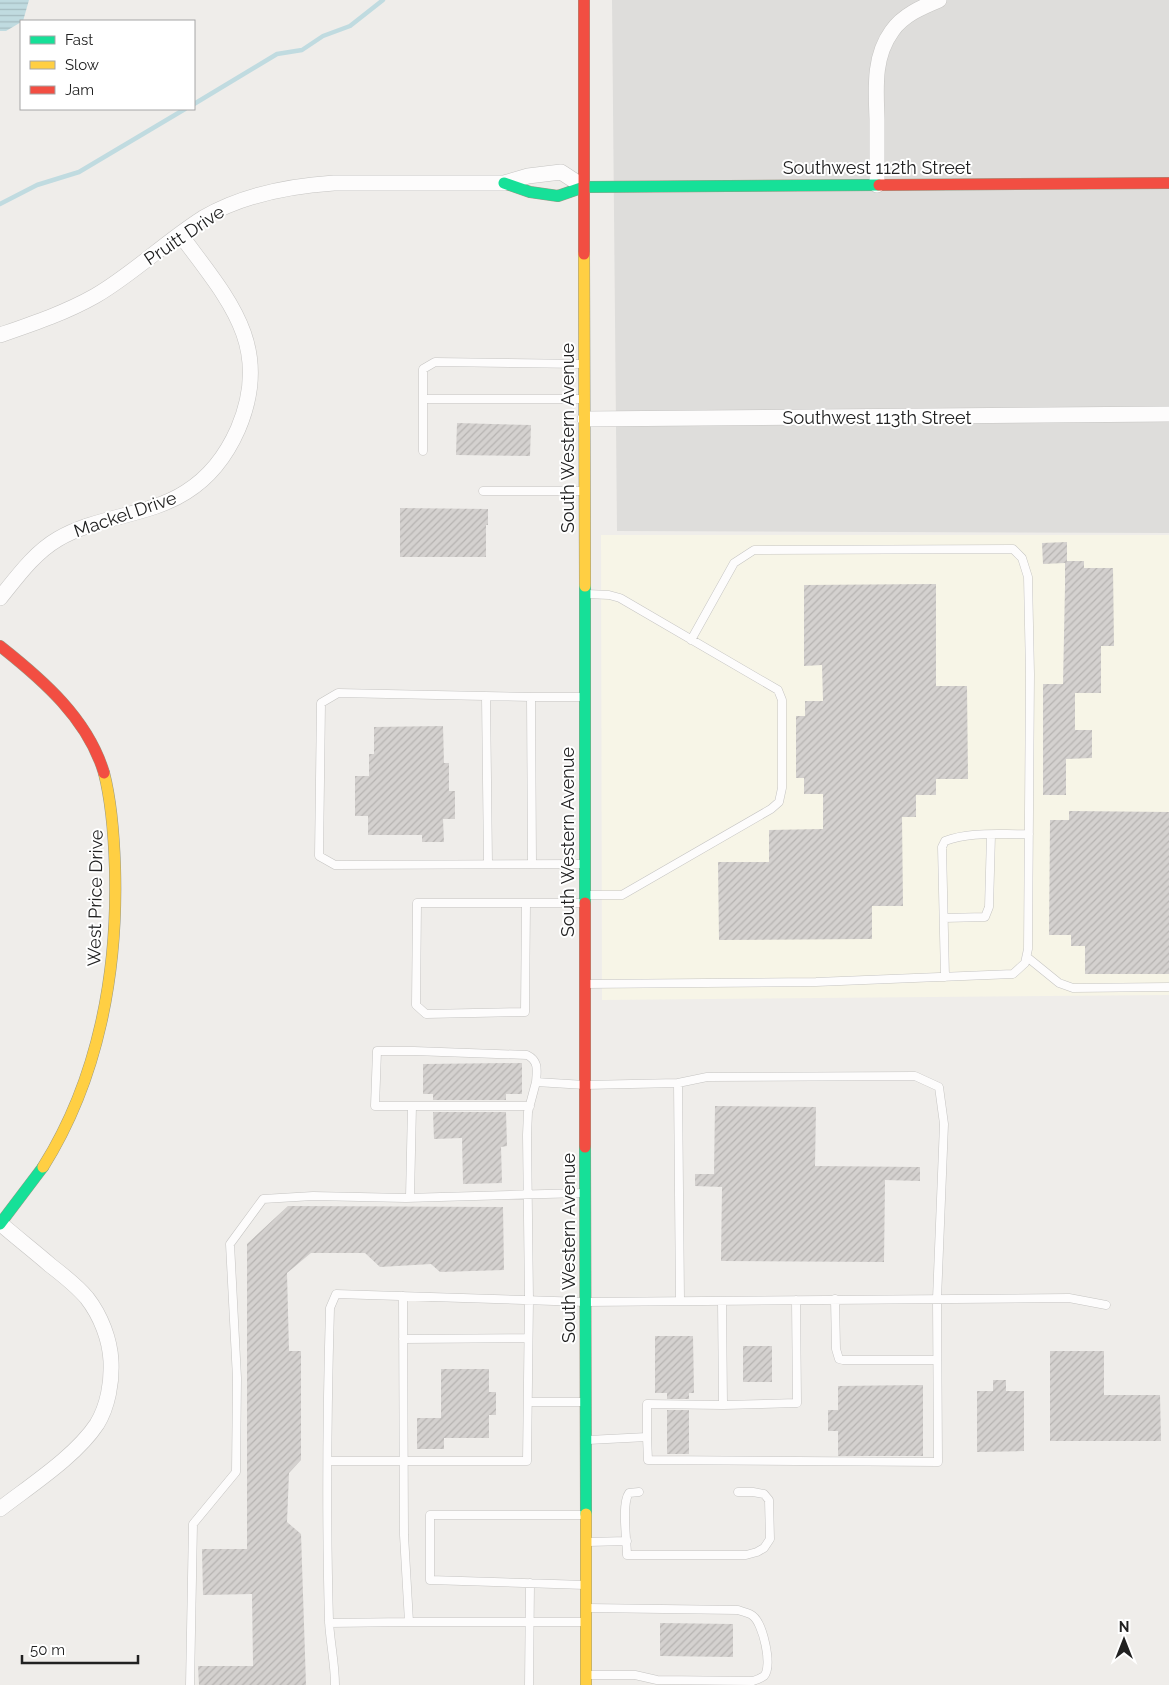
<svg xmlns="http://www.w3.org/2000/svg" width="1169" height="1685" font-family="Raleway,sans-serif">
  <defs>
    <pattern id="water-rules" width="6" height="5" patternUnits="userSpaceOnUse" patternTransform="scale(1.25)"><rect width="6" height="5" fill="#c0dbe0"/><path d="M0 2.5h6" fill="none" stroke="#a5bcc0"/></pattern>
    <pattern id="building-hatch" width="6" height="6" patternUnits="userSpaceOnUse" patternTransform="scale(1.25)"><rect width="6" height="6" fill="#d4d1cf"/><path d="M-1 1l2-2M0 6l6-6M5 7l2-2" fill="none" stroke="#b6b3b1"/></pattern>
  </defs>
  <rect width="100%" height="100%" fill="#efedea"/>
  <!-- residential -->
  <path fill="#dedddb" d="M612 0H1169V533L617 531Z"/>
  <!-- education -->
  <path fill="#f7f5e7" d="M601 535H1169V995L602 1000Z"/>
  <!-- water -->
  <path fill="url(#water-rules)" d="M0 0H29L23 21 6 31H0Z"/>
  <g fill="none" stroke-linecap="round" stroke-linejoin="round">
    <!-- stream -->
    <path stroke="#c0dbe0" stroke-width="4.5" d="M194 104 277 54 302 50 323 36 350 26 383 0
      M0 204 37 185 79 172 185 109"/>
  </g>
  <!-- building -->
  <path fill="url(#building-hatch)" d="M457 423 531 425 530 456 456 455Z
    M400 508 488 509V525H486V557H400Z
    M1067 542V561H1084V568H1113L1114 646H1101V693H1075V730H1092V758L1066 759V795H1043V684H1063L1065 587V563L1043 564 1042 543Z
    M936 584V686H967L968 779H936V795H916V817H902L903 906H872V939L719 940 718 862H769V830L823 829V794H804V778H796V716H805V701H823L822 665 804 666V585Z
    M443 726 444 763H449V791H455V819H443L444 842H422V835H368V816H355V776H369V754H374V727Z
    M1069 811 1169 812V974H1085V946H1071V935H1049L1050 820H1069Z
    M522 1063V1094H506V1100H433V1094H423V1064Z
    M715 1106 816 1107 815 1166 920 1167V1181L885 1180 884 1262 721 1261 722 1187 695 1186V1174H714Z
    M433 1112H506L507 1146 501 1147 502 1183 463 1184 462 1138 434 1139Z
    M288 1206 503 1207 504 1270 440 1272 431 1264 380 1267 365 1253H311L287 1273 289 1351H301V1460L289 1473 287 1522 301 1534 306 1685H199L198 1666H253L252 1594 203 1595 202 1549H247V1244Z
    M655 1336H693L694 1393H689V1399H667V1393H655Z
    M743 1346H772V1382H743Z
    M1050 1351H1104V1395H1160L1161 1441H1050Z
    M441 1369H489V1392H496V1415H489V1438H444V1449H417V1418H441Z
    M993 1380H1006V1391H1024V1451L977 1452V1391H993Z
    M923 1385V1456H838V1431H828V1410H838V1386Z
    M667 1410H689V1454H667Z
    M660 1623 733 1624V1657L660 1656Z"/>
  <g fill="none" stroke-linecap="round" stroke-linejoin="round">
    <!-- lane casing -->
    <g stroke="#c5c4c2" stroke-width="9">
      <path id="lane" d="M424 399H584
        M423 451V369L435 362 583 364
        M483 491H583
        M486 697 488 863
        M531 697H584
        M532 863 531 697 338 693 321 703 319 856 335 865 584 864
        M586 895H622L771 809 779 802 782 788V700L778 690 620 598 609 595 587 594
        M526 903 525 1012 426 1014 416 1005 417 903H584
        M944 918 985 917 989 907 991 835
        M1027 957 1059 983 1073 988 1169 987
        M945 977 942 847 945 841C970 831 1002 835 1029 834
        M586 984 816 982 1013 974 1025 963 1028 949 1030 674 1028 577 1022 558 1013 549 754 550 734 563 691 640
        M530 1106H375L377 1051H414L527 1055C539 1061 537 1070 536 1082
        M410 1197 412 1106
        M403 1296 404 1535 409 1622H585
        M835 1299 836 1349 839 1359 843 1360H937
        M403 1339 528 1338
        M528 1402H583
        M723 1405 797 1403 796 1300
        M647 1437 648 1460 938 1462 937 1299 944 1124 939 1087 915 1076 707 1077 678 1083 680 1301
        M588 1440 647 1437V1404L723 1405 722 1301
        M328 1461H527L529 1300 527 1135 528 1112 536 1082 585 1085 678 1083
        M639 1492 629 1493C621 1504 627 1541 627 1555H746L757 1552 764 1548 770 1539 769 1500 764 1494 753 1492H738
        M584 1515H430V1580L585 1585
        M588 1542 627 1541
        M329 1623 409 1622
        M586 1675H635L657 1680 753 1681C756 1680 761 1678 764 1676 773 1666 763 1624 753 1616 750 1613 743 1612 738 1610L588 1608
        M190 1685 193 1524 236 1472 237 1378 230 1244 263 1199 313 1196 406 1198 583 1193
        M335 1685C335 1663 330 1642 329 1621 326 1516 327 1412 330 1308L336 1294 585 1302 1069 1298 1106 1305
        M529 1685 530 1583"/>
    </g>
    <!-- street casing -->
    <g stroke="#c5c4c2" stroke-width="16">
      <path id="street" d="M877 185C877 163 877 141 877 119 876 89 873 57 892 31 903 15 922 7 939 0
        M0 335C32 324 65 313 95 296 133 274 165 242 203 218 242 195 289 186 334 183H504L528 176 561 172 584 187
        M585 419 1169 414
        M0 598C17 577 34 553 58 539 97 516 149 516 186 492 210 477 227 454 238 429 274 345 226 297 180 234
        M0 1509C31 1485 76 1456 97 1424 108 1406 112 1382 111 1361 110 1340 101 1316 87 1298 77 1286 63 1275 50 1265 34 1251 17 1238 1 1224"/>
    </g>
    <!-- fast casing -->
    <g stroke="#989883" stroke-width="12">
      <path id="fast" d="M504 183 530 192 558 196 584 187 879 185
        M585 586V903
        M585 1147 586 1514
        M0 1224 43 1167"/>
    </g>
    <!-- slow casing -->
    <g stroke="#989883" stroke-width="12">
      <path id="slow" d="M584 254 585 586
        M43 1167C99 1078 118 971 115 868 114 836 112 804 104 773
        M586 1514V1685"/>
    </g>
    <!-- jam casing -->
    <g stroke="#989883" stroke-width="12">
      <path id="jam" d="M584 0V254
        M879 185 1169 183
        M0 646C43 680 88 719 104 773
        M585 903V1147"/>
    </g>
    <!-- lane -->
    <use href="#lane" stroke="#fdfcfc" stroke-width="8"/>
    <!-- street -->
    <use href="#street" stroke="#fdfcfc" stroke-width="15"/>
    <!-- fast -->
    <use href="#fast" stroke="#16e098" stroke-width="11"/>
    <!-- slow -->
    <use href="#slow" stroke="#ffcf43" stroke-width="11"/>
    <!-- jam -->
    <use href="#jam" stroke="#f24e42" stroke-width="11"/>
  </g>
  <g text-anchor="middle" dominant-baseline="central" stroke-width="4" stroke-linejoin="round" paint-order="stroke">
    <!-- street labels -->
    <g font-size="18" fill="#212121" stroke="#fff">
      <text x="877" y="167">Southwest 112th Street</text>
      <text transform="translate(184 235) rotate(-34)">Pruitt Drive</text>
      <text x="877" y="417">Southwest 113th Street</text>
      <text transform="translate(567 438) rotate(-90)">South Western Avenue</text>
      <text transform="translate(125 514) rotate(-19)">Mackel Drive</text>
      <text transform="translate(567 842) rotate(-90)">South Western Avenue</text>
      <text transform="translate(95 898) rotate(-89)">West Price Drive</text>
      <text transform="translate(568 1248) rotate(-90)">South Western Avenue</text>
    </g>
  </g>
  <!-- legend -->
  <rect x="20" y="20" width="175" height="90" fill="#ffffff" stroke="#a6a6a6"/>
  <rect x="30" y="36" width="25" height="8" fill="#16e098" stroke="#a6a6a6"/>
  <text x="65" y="45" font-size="15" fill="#212121">Fast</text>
  <rect x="30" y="61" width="25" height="8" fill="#ffcf43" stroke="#a6a6a6"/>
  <text x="65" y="70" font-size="15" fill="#212121">Slow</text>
  <rect x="30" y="86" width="25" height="8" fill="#f24e42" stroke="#a6a6a6"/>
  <text x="65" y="95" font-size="15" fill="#212121">Jam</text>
  <!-- north arrow -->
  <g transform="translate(1124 1640)" stroke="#ffffff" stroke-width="4" paint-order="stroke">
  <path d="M0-4L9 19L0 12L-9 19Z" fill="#212121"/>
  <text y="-8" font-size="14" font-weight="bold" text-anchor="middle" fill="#212121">N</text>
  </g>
  <!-- scale -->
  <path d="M22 1655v8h116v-8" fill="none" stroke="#212121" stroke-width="2.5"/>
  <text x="30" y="1655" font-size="15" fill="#212121" stroke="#ffffff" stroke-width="4" paint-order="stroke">50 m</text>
</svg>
